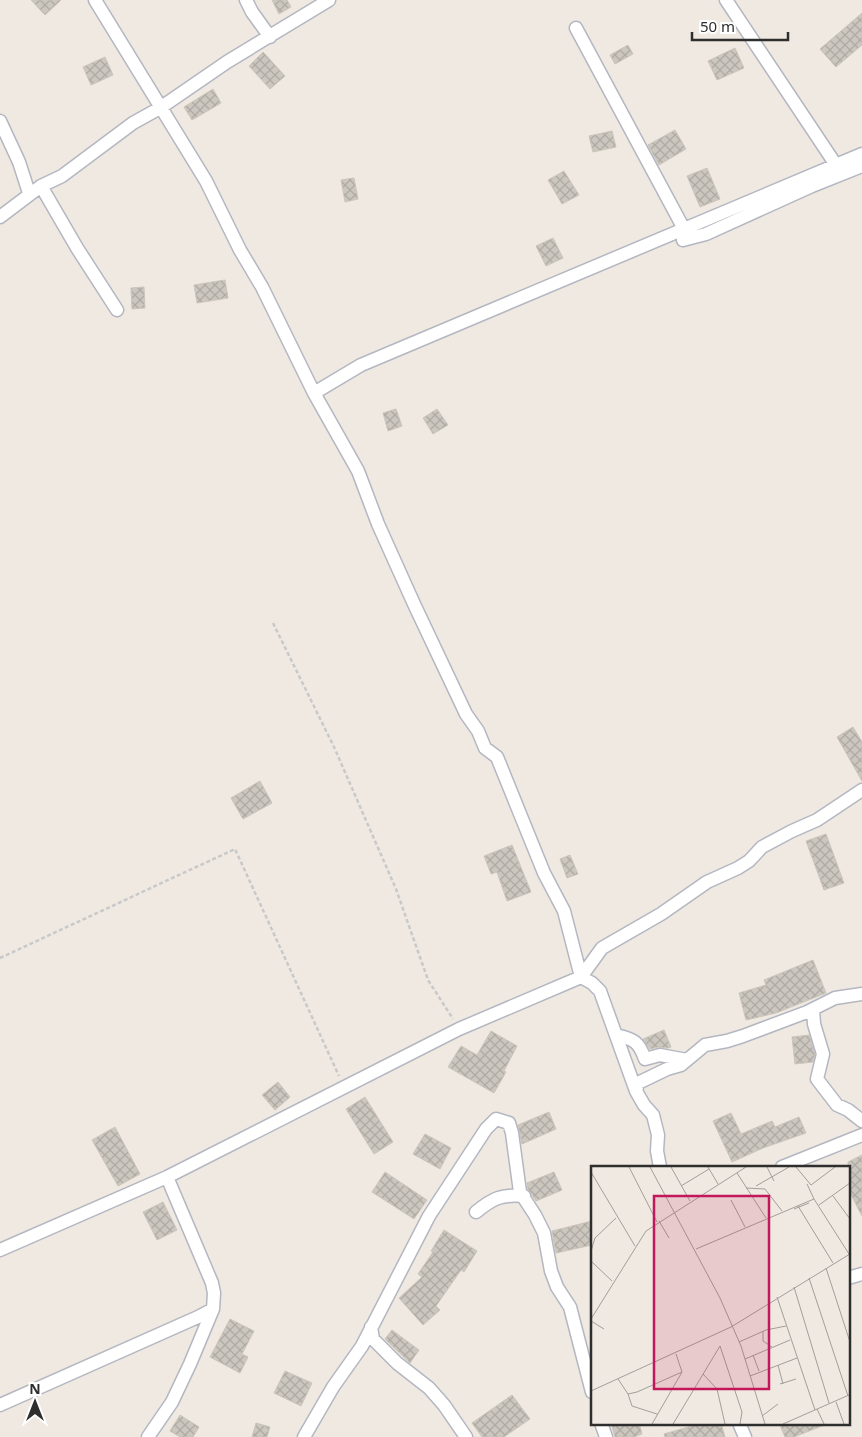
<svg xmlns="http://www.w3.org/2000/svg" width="862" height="1437" font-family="'Noto Sans',sans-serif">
  <defs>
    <pattern id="building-cross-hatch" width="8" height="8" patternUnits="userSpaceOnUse" patternTransform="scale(1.25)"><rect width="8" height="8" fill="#cbc7bf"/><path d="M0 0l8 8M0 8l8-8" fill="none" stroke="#afaba4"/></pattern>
  </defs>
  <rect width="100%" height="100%" fill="#efe9e1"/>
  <!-- building -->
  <path fill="url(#building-cross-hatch)" stroke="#cbc5ba" d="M31 0H61L45 15Z
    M272 0H287L291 7 279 14Z
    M862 13V45L836 67 820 49Z
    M628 45 633 54 615 64 610 55Z
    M735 48 744 68 717 80 708 61Z
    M263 52 285 76 270 89 249 66Z
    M105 57 113 75 91 85 83 67Z
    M213 89 221 103 192 120 184 107Z
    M675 130 686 149 659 165 648 145Z
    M612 131 616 147 593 152 589 136Z
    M707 168 720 199 700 207 687 176Z
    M564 171 579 195 562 204 548 180Z
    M354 178 358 199 345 202 341 180Z
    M553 238 563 258 546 266 536 246Z
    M225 280 228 298 197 303 194 285Z
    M144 287 145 308 132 309 131 288Z
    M396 409 402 426 388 431 383 413Z
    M437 409 448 425 433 434 423 418Z
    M853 727 862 742V781L837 737Z
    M260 781 272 803 243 819 231 798Z
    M826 834 844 883 824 890 806 841Z
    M512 845 531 892 507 901 497 872 491 874 484 856Z
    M570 855 578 874 567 878 560 859Z
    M813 960 826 993 776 1013 746 1020 739 993 766 985 764 980Z
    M664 1030 671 1047 668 1048 658 1047 650 1049 643 1039Z
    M491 1031 517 1046 504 1071 506 1072 494 1093 448 1067 461 1046 477 1055Z
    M809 1035 815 1054 813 1062 795 1064 792 1037Z
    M278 1082 290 1097 275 1110 262 1095Z
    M365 1097 393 1142 374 1154 346 1109Z
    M549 1112 556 1129 522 1144 518 1125Z
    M731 1113 741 1134 772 1121 775 1127 799 1117 806 1133 763 1148 732 1162 713 1121Z
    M115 1127 140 1174 118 1186 92 1140Z
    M425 1134 451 1148 440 1169 413 1154Z
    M862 1155V1216L848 1189V1162Z
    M385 1172 427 1200 414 1219 372 1192Z
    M554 1172 562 1190 536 1201 528 1189 527 1183Z
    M163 1202 177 1230 157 1240 143 1212Z
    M592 1221V1245L556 1253 552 1231Z
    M444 1230 477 1251 464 1272 461 1270 436 1306 440 1310 423 1325 399 1298 422 1277 418 1274 433 1252 431 1251Z
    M230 1319 254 1331 242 1354 248 1357 240 1373 210 1357Z
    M392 1330 419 1350 410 1363 385 1339Z
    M285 1371 312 1383 301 1406 274 1393Z
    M512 1395 530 1419 504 1437H482L472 1423Z
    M180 1415 199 1427 193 1437H180L170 1431Z
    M256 1423 270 1427 267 1437H252Z
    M611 1423H639L642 1434 634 1437H615Z
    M702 1423H721L725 1437H665L664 1434Z
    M779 1423H827V1424L794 1437H785Z"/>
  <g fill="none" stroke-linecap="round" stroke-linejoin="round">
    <!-- minor casing -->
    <g stroke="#b4b7c1" stroke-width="15">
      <path id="minor" d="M95 0 206 181 240 250 262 287 314 393 358 471 378 524 414 604 466 714 478 731 485 748 497 757 544 873 564 911 581 977 592 983 600 991 636 1091 644 1105 653 1115 658 1135 657 1151 660 1167
        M246 0 252 12 270 37
        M726 0 836 165
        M576 28 684 229
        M0 121 19 162 29 193
        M41 186 77 248 117 310
        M0 217 41 186 62 176 133 123 160 108 227 62 329 0
        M683 240 706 234 812 186 862 166
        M314 393 361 365 862 154
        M813 1009 814 1024 823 1054 817 1079 837 1105 848 1110 862 1121
        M616 1035C634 1039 639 1042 645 1059L660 1055 687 1060
        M636 1091 638 1083 667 1069 681 1065 705 1045 727 1041 743 1036 807 1012 835 998 862 994
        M782 1167 862 1135
        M476 1212C493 1198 502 1194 524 1196
        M0 1250 167 1177 459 1029 581 977 602 948 661 914 707 882 738 868 749 861 762 847 792 831 817 820 862 790
        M848 1278 862 1274
        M371 1327 373 1339 397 1363 429 1388 444 1405 466 1437
        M0 1405 198 1317 213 1309 214 1293 212 1283 167 1177
        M601 1423 606 1437
        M739 1423 745 1437
        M148 1437 172 1402 190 1364 213 1309
        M304 1437 333 1387 362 1346 429 1216 486 1129 496 1119 509 1123 512 1133 520 1192 535 1215 544 1233 551 1271 557 1287 570 1307 592 1392"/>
    </g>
    <!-- path -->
    <path stroke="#c9c9c9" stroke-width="2.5" stroke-dasharray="4 2.5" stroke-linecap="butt" d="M273 623 334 747 396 889 428 980 453 1019
      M0 958 235 849 339 1076"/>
    <!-- minor -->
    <use href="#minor" stroke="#fff" stroke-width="12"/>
  </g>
  <!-- overview -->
  <g transform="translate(591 1166)">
    <rect width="259" height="259" fill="#efe9e1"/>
    <path fill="none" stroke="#a29e99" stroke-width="1" d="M38 1 66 56M59 1 129 132 150 180 174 258M80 1 99 35M117 1 127 18M176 1 183 15M205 1 220 19 244 1M0 6 44 80M146 7 175 52M90 20 118 3M165 20 198 1M155 22 174 23 191 45M242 30 259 53M223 33 258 88M140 34 154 61M228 39 259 17M207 40 242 97M203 43 218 37M68 55 78 72M105 83 223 33 216 18M0 85 4 72 25 52M0 95 21 115M235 102 259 176M218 112 257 230M203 121 238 237M186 131 224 244M0 153 55 65 155 1M0 155 13 163M172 165V175L181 181M148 176 175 164 195 160M162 189 168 205M154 193 199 174M187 199 192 218M112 208 126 223 134 258M159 210 206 192M27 213 37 228 46 226 91 206 85 188M189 218 205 213M0 225 140 161 259 88M37 228 41 240 66 248M245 236 253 258M226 243 233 258M171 250 187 238M61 258 91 206M82 258 129 180 151 246 149 258M192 258 258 229"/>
    <path fill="#c2185b" fill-opacity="0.15" stroke="#c2185b" stroke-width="2.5" d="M63 30H178V223H63Z"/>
    <rect width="259" height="259" fill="none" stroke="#2e2e2e" stroke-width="2.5"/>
  </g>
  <!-- north arrow -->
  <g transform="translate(35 1402)" stroke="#ffffff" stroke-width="4" paint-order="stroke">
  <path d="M0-4L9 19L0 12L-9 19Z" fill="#2e2e2e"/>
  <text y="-8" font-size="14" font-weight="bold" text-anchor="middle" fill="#2e2e2e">N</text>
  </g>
  <!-- scale -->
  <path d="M692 32v8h96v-8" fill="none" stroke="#2e2e2e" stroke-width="2.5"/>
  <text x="700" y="32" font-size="15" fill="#2e2e2e" stroke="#ffffff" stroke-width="4" paint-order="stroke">50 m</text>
</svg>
